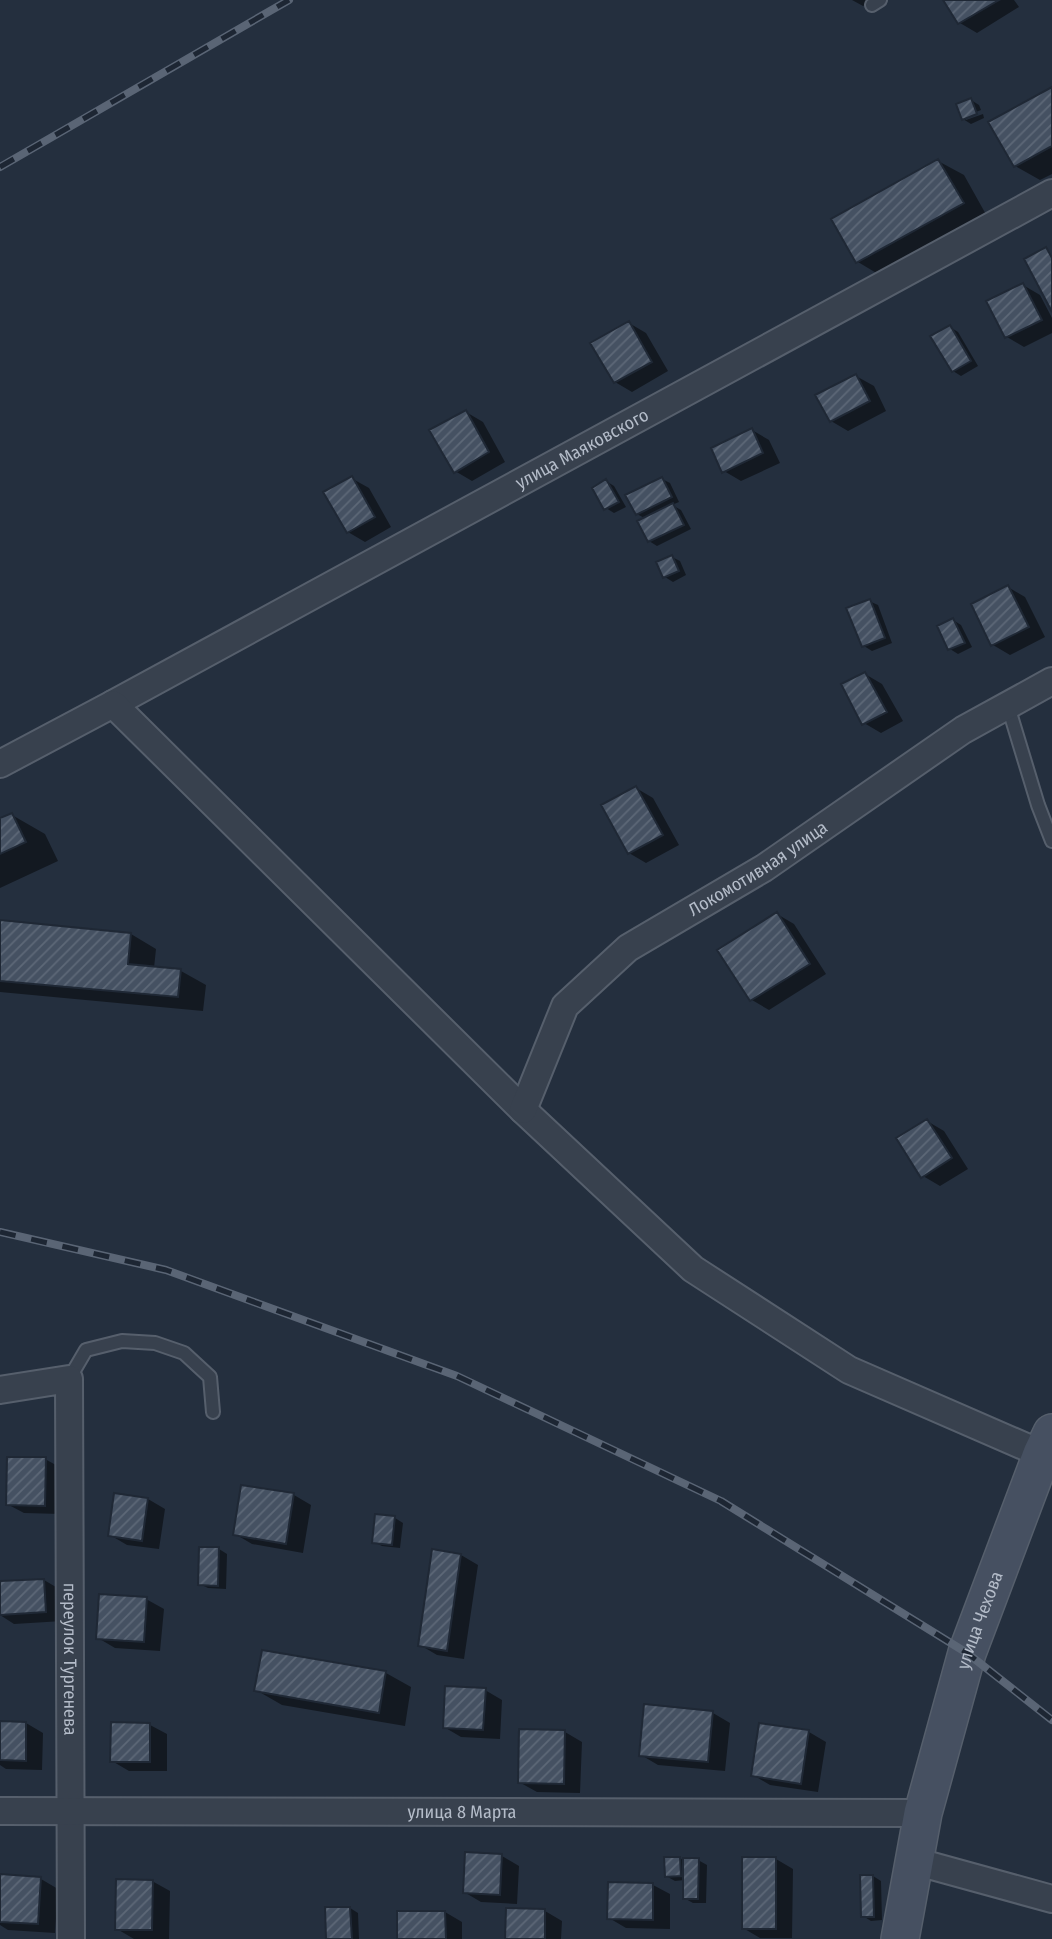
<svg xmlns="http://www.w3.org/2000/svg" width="1052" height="1939" font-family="'Fira Sans Condensed',sans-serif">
  <defs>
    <pattern id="building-hatch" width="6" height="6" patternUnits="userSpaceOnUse" patternTransform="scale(1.75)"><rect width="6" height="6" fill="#455162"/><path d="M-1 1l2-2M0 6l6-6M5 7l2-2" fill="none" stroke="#5d6877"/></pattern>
  </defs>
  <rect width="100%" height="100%" fill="#242f3e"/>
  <!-- shadow -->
  <path fill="#0007" d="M852 0H874L863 6Z
    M945 0H1014L1019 7 977 33 960 23Z
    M1052 89V174L1040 180 1015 166Z
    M971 100 979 105 981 110 966 116V120L983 114 984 118 971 124 963 119Z
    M938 161 964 175 988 218 883 277 858 262 834 220Z
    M1023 285 1040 295 1052 318V333L1024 347 1007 337Z
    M629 323 646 333 668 371 632 392 615 382Z
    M950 327 958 332 978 366 961 376 953 371Z
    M856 376 874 386 886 411 848 431 831 421Z
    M466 412 483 422 505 462 472 481 455 471Z
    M752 430 769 440 780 463 741 481 724 471Z
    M351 478 369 488 391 527 365 542 348 532Z
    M662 479 670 483 679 502 672 505 681 510 691 529 657 546 649 541 646 519 637 514Z
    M606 481 614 486 626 507 614 513 606 508Z
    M672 557 680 561 686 575 673 582 665 577Z
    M1008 587 1025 597 1045 637 1010 655 993 645Z
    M869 601 878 605 892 643 872 651 864 646Z
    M953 620 961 625 972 647 958 654 950 649Z
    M865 674 882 684 903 721 881 733 864 723Z
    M636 788 653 798 679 845 646 863 629 853Z
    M12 815 45 834 58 861 0 888V820Z
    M777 914 794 924 826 974 769 1010 752 1000 720 951Z
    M0 922 131 934 156 949 154 968 181 971 206 985 203 1011 0 992Z
    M927 1121 944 1131 968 1169 940 1186 923 1176Z
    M45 1459 63 1469 61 1514 24 1513 7 1504Z
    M294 1495 311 1505 303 1553 252 1544 235 1534Z
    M148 1499 165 1509 159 1549 127 1545 110 1535Z
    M377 1516 395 1518 403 1523 400 1548 382 1546 374 1542Z
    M219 1549 227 1554 226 1589 208 1588 200 1584Z
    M461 1555 478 1565 464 1659 437 1655 420 1645Z
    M44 1580 61 1590 63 1621 14 1624 0 1615V1583Z
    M146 1599 164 1609 160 1651 115 1648 98 1638Z
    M263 1652 386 1673 411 1687 405 1726 282 1705 256 1690Z
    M485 1690 502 1700 500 1739 461 1737 444 1727Z
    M713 1713 730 1723 725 1771 658 1765 641 1755Z
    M0 1723H26L43 1733 42 1770 6 1769 0 1765Z
    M150 1725 167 1734V1771H129L112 1761Z
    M760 1725 809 1732 826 1742 818 1792 770 1785 753 1775Z
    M565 1732 582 1742 580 1793 537 1792 519 1782Z
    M502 1856 519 1866 517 1904 481 1902 464 1892Z
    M680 1858 685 1862 698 1860 707 1865 706 1903H693L684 1898 685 1880 675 1881 666 1876Z
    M776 1859 793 1869 792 1938H760L743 1928Z
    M0 1876 41 1879 58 1889 55 1933 8 1930 0 1925Z
    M873 1876 881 1881 882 1920 871 1921 863 1916Z
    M152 1881 170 1891 169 1939H134L117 1929Z
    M653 1885 670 1894V1929L626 1928 609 1918Z
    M350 1908 358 1913 359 1939H328Z
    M545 1911 562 1921 561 1939H507Z
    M445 1912 462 1922V1939H399Z"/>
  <!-- building -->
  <path fill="url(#building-hatch)" stroke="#1f2835" stroke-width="2" d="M943 0H999L958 24Z
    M1052 87V146L1014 167 988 122Z
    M971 98 977 114 962 120 956 104Z
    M938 159 964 203 856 263 831 219Z
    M1046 247 1052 258V312L1024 259Z
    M1023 283 1042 320 1005 338 986 301Z
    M629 321 652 362 614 383 590 343Z
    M950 325 971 361 952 372 930 336Z
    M856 374 870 401 830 422 815 395Z
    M466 410 489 452 454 473 429 430Z
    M752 428 763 453 722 473 711 448Z
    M352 476 375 517 347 533 323 492Z
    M662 477 672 497 636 515 625 495Z
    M606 479 619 502 604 510 592 488Z
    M673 503 684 525 648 542 637 521Z
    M672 555 679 571 663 578 656 562Z
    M1008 585 1029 627 991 646 971 604Z
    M870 599 885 638 862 647 846 608Z
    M953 618 965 643 948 650 937 626Z
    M865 672 887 712 862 725 841 684Z
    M636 786 663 835 628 854 601 805Z
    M12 813 26 842 0 854V818Z
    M777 912 810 964 750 1001 717 950Z
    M0 920 131 933 128 964 181 969 178 997 0 981Z
    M927 1119 952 1158 921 1178 896 1138Z
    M7 1457H46L45 1506 6 1505Z
    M241 1485 294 1493 286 1544 233 1535Z
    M114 1493 148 1498 142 1541 108 1536Z
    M375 1514 395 1516 392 1545 372 1543Z
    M199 1547H219L218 1586 198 1585Z
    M432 1549 461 1554 447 1651 418 1646Z
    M44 1579 46 1612 0 1615V1581Z
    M99 1594 147 1597 144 1642 96 1639Z
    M262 1650 386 1671 379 1713 254 1691Z
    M445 1686 486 1688 483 1730 443 1728Z
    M644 1704 713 1711 708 1762 639 1756Z
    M0 1721 26 1722V1761L0 1760Z
    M111 1722 150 1723V1762H110Z
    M759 1723 809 1730 801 1784 751 1776Z
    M519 1729 565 1730 564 1784 518 1783Z
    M465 1852 502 1854 500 1895 463 1893Z
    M664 1857H680L681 1876 665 1877Z
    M742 1857H776V1929H742Z
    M683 1858H699L698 1899H683Z
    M0 1874 41 1877 38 1924 0 1922Z
    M860 1875H873L874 1917H861Z
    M116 1879 153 1880 152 1930H115Z
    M608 1882 653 1883V1920L607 1919Z
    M325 1907H350L352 1939H326Z
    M506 1908 545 1909V1939H505Z
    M397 1911H445L446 1939H397Z"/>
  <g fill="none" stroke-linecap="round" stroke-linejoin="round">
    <!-- lane casing -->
    <g stroke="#565f6c" stroke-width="16">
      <path id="lane" d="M872 5 880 0
        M1008 706 1038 805 1052 841
        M69 1379 86 1350 122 1341 155 1343 184 1353 210 1377 213 1412"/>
    </g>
    <!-- street casing -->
    <g stroke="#565f6c" stroke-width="30">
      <g id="street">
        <path id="s1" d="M113 704 1052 193"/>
        <path d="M0 764 113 704 523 1110 693 1269 849 1370 1042 1454"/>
        <path id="s2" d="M523 1110 565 1006 628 948 764 868 963 730 1052 681"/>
        <path id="s3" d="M0 1390 69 1379 71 1939"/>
        <path id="s4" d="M0 1811 923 1813"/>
        <path d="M914 1861 1052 1899"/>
      </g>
    </g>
    <!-- secondary casing -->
    <g stroke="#565f6c" stroke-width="40">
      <g id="secondary">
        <path id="s5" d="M900 1939 923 1813 967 1653 1042 1454 1052 1433"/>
      </g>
    </g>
    <!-- lane -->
    <use href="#lane" stroke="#38414e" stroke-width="12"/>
    <!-- street -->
    <use href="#street" stroke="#38414e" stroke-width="26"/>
    <!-- secondary -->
    <use href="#secondary" stroke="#465061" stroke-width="37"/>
    <!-- rail casing -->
    <g stroke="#5a6575" stroke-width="8">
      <path id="rail" d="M0 167 289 0
        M0 1232 166 1270 457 1376 721 1501 967 1653 1052 1720"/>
    </g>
    <!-- rail -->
    <use href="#rail" stroke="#1d2633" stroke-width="5" stroke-dasharray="16" stroke-linecap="butt"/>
  </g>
  <g text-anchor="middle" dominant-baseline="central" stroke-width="5" stroke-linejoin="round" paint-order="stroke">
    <!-- street labels -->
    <g font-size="18" fill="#b4bcc9" stroke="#1d2633">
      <text stroke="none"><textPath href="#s1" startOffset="534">улица Маяковского</textPath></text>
      <text stroke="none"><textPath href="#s2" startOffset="350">Локомотивная улица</textPath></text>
      <text stroke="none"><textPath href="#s5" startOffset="329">улица Чехова</textPath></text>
      <text stroke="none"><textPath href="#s3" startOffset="350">переулок Тургенева</textPath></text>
      <text stroke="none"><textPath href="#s4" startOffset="462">улица 8 Марта</textPath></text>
    </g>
  </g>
</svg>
